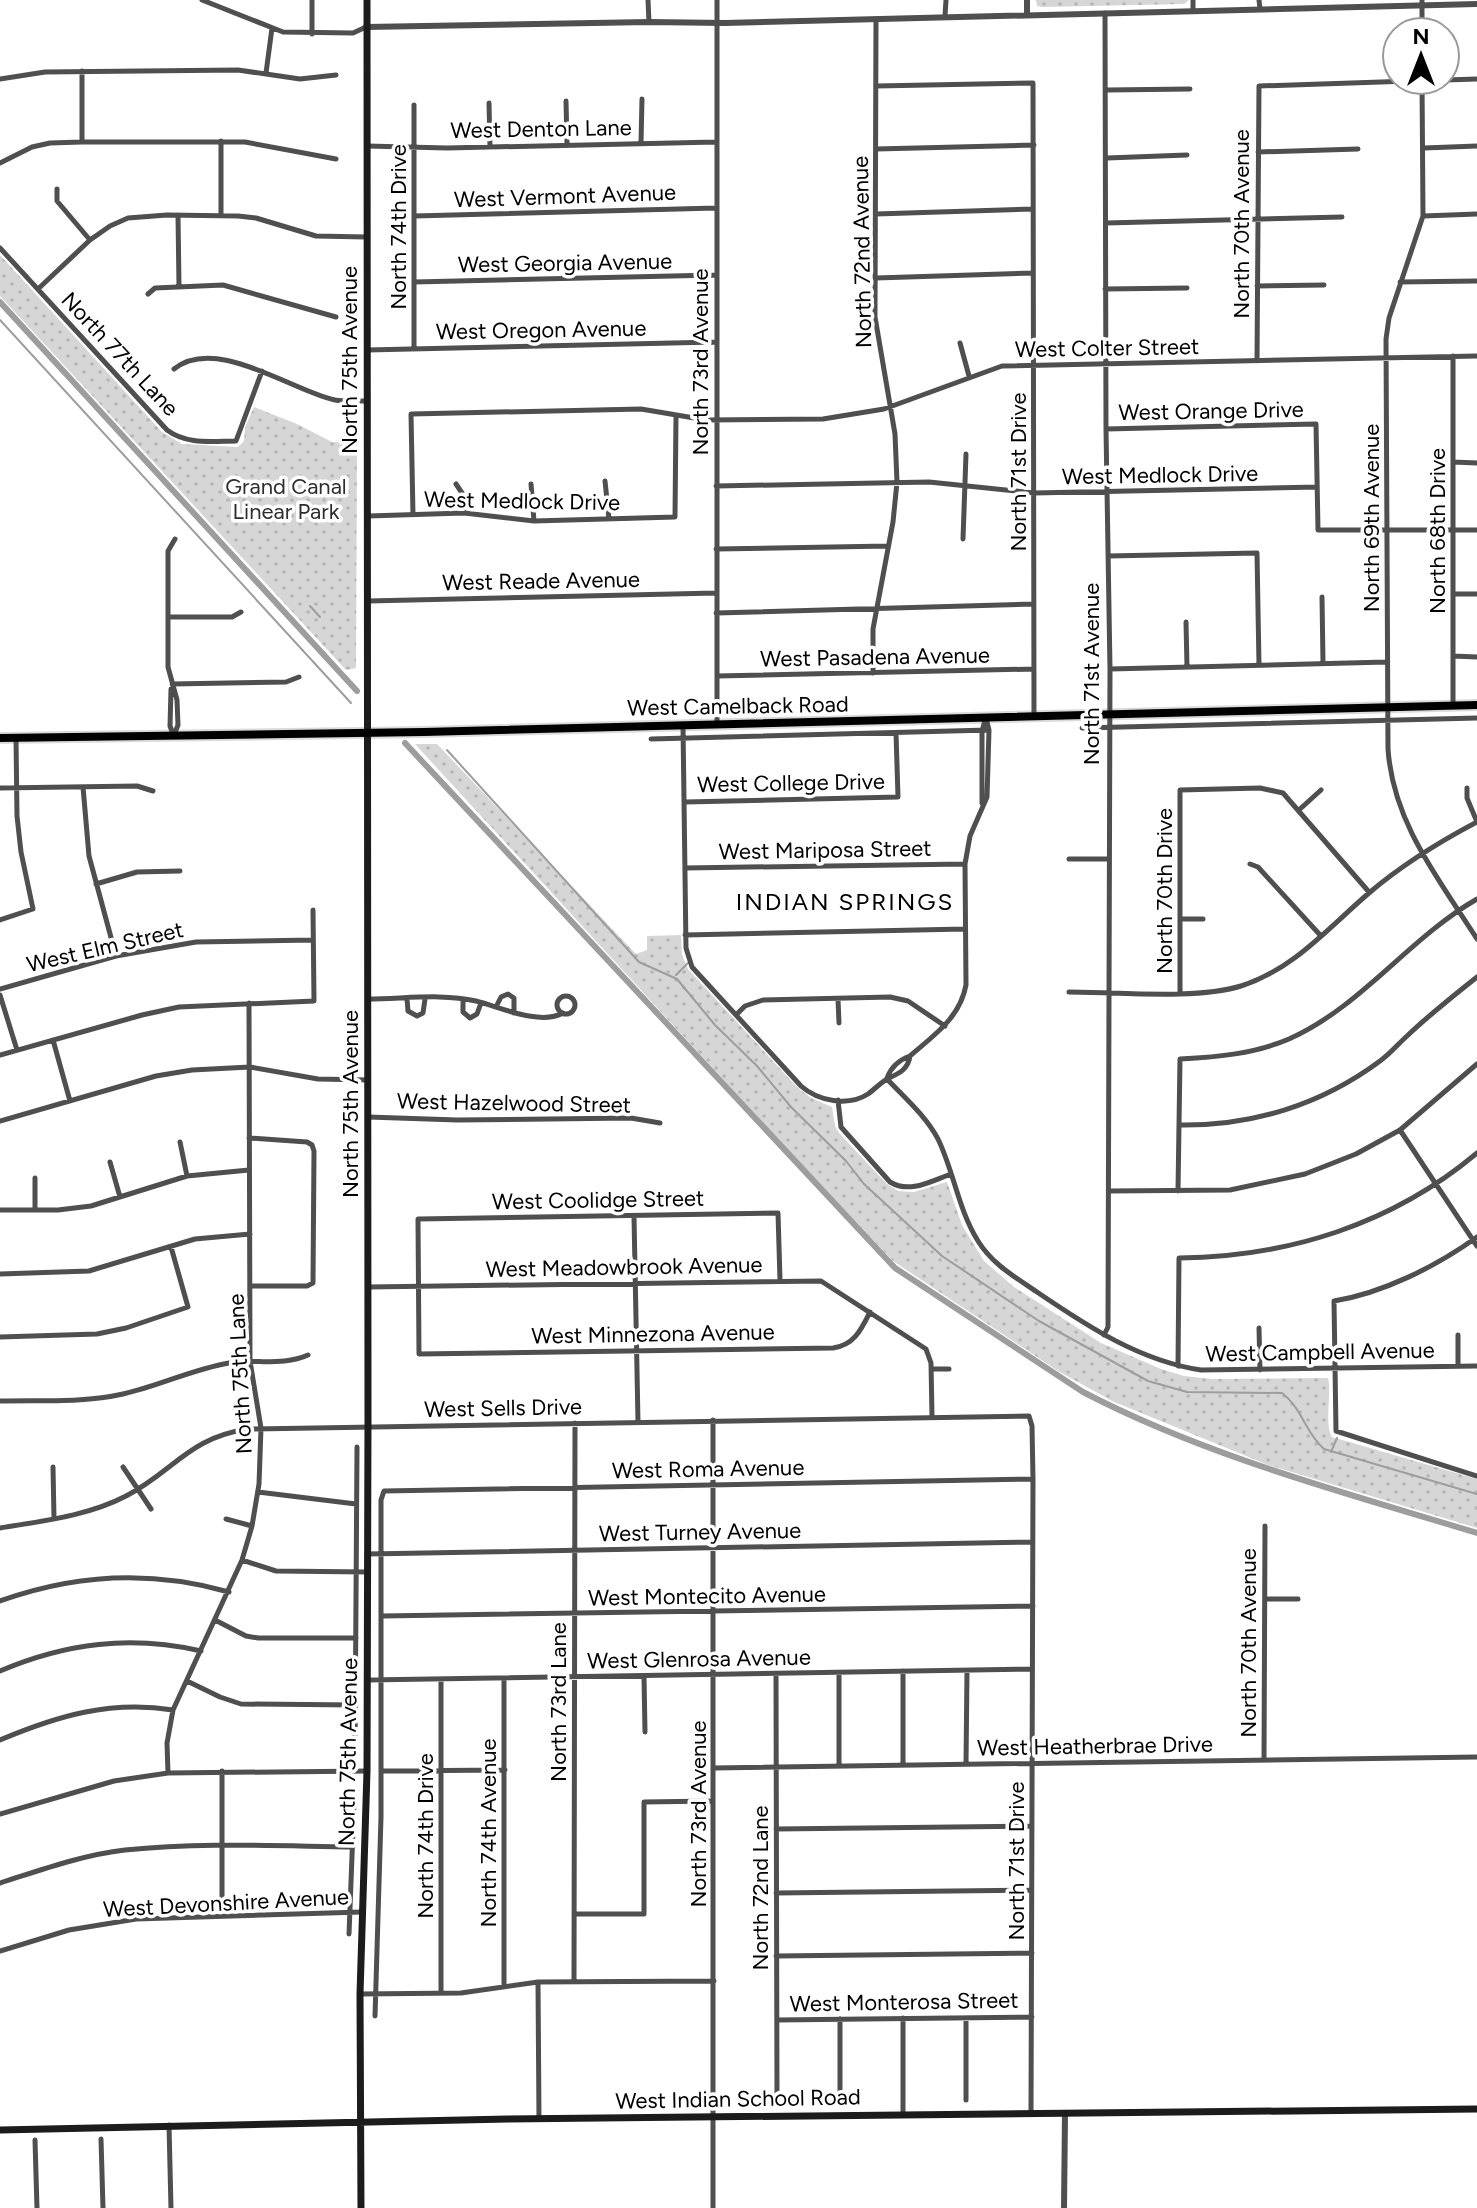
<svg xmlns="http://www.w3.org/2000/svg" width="1477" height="2208" font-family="Figtree,sans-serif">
  <defs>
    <pattern id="park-dots" width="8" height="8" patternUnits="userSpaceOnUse" patternTransform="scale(2)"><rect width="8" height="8" fill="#d6d6d6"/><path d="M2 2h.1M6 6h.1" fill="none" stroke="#b6b6b6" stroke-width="1.8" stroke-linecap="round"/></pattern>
  </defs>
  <rect width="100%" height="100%" fill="#fff"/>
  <!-- park -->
  <path fill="url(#park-dots)" d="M1036 0H1188V1L1184 4 1043 7 1037 6Z
    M0 255 162 432 182 444 238 447 244 441 245 427 254 407 297 424 332 442 357 443 356 668 346 670 0 296Z
    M415 744H437L636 954 647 950V936L681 935 682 955 688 969 796 1086 811 1098 832 1107 835 1126 839 1133 887 1184 898 1191 914 1192 947 1182 962 1225 984 1261 1014 1287 1101 1343 1161 1369 1184 1376 1212 1379 1328 1378C1332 1394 1324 1425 1332 1437L1477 1479V1528L1268 1465 1112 1401 1058 1371 893 1261 775 1136Z"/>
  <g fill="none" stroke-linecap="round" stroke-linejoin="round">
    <!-- stream -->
    <path stroke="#9d9d9d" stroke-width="2" d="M0 320 351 703
      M310 606 320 617
      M447 750 639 962 677 979 715 1025 757 1066 791 1107 846 1161 864 1184 942 1256 1039 1321 1148 1381 1187 1392 1282 1393C1302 1408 1306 1434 1324 1449L1477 1494
      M676 975 688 963
      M1331 1452 1337 1438"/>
    <!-- canal -->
    <path stroke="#9d9d9d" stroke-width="6" d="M0 302 357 691
      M405 743 895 1268 1083 1392C1208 1457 1343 1492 1477 1533"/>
    <!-- primary casing -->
    <g stroke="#dbdbdb" stroke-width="12">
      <path id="primary" d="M0 738 424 732 1477 705"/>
    </g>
    <!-- minor -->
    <path stroke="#4f4f4f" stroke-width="5" d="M202 0 283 32 353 33 366 27
      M648 0 649 22
      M717 0V724
      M1193 0V11
      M1259 0 1260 9
      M1422 0V32
      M945 16 946 0
      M312 34V0
      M266 73 272 28
      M0 79 45 72 238 70 300 79 336 75
      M1422 80 1423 216 1389 318 1386 339 1388 749C1393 823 1439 879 1477 939
      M1445 80 1477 79
      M876 86 1033 83 1034 716
      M1107 90 1190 89
      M566 101 567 144
      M489 103 490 147
      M221 141V215
      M82 142V71
      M641 143 642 99
      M367 146 447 148 716 142
      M1424 148 1477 146
      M876 149 1034 145
      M1258 152 1358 149
      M1107 158 1187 155
      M0 163 32 147 50 143 82 142H245L336 159
      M57 189V201L90 240
      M876 214 1033 209
      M178 215 179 286
      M414 216 716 208
      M1423 216 1477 214
      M1106 223 1342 217
      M0 248 167 430C187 445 212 441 236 441L262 371
      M876 278 1032 273
      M414 282 716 275
      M1400 282 1477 281
      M1257 286 1324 285
      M38 289 90 240 110 226 128 218 167 215 238 216 256 218 316 236 366 237
      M1105 289 1187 288
      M148 294 155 288 223 285 336 317
      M960 343 969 376
      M414 349V105
      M367 350 716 342
      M1453 356V705
      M1257 361 1259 86 1440 80
      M174 369C216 335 292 391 335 400 346 402 357 401 367 401
      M1106 429 1316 424 1318 530H1477
      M1453 462 1477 463
      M605 481 609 519
      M456 484 462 493 464 513
      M531 484 534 521
      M716 486 929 482 1034 493 1317 487
      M413 515 411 414 641 409 706 420 823 419 884 409 1002 366 1477 356
      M368 516 464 513 534 521 675 517 676 416
      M963 539 966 454
      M716 549 888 546
      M1108 556 1257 553 1259 665
      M1454 594H1477
      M1322 597 1323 663
      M368 601 716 593
      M716 613 1034 604
      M168 617H232L241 612
      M1186 622 1187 667
      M1453 656 1477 657
      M1110 669 1387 662
      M873 673V629L893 522 897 482 895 434 875 317 876 19
      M717 676 1034 669
      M172 684 286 682 299 677
      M171 689 170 726 173 734
      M683 726 686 948 692 967 801 1086C818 1101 848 1107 868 1094 875 1089 881 1082 889 1078 900 1073 908 1069 910 1056
      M1082 728 1477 718
      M174 735 178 725 177 700 168 667V551L175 539
      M651 739 989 730
      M83 787 89 856 116 956
      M0 788 137 786 153 791
      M1467 788V798L1477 822
      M685 802 898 797 896 733
      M982 803V731L986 717
      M1300 809 1321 790
      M1069 859H1109
      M1250 864 1258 867 1321 936
      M685 868 965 864
      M96 884 137 872 180 871
      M1181 919H1203
      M0 920 33 909 21 852 17 816 16 738
      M685 935 965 929
      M0 989 116 956 196 942 313 940
      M1069 992C1118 992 1195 1000 1241 986 1294 969 1328 928 1369 893 1402 865 1439 842 1477 822
      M1180 993V790L1260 788 1283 793 1369 892
      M0 995 17 1050
      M557 1005a9 9 0 1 1 18 0a9 9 0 1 1-18 0Z
      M368 999C403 999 442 993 476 1001 500 1007 540 1026 563 1013
      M407 999 408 1011 417 1016 423 1013 425 999
      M463 999V1012L470 1018 477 1014 481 1003
      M838 999 839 1023
      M496 1007 501 997 508 994 514 998V1013
      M736 1015 745 1006 763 1000 890 997 908 1001 945 1026
      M53 1040 70 1101
      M0 1055 142 1015 179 1007 314 1001 313 910
      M887 1078C891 1067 899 1060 910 1056 934 1035 960 1018 966 985L965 864 970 836 987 797 989 730 986 718
      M887 1079C904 1097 926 1116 938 1139 954 1172 958 1209 978 1241 992 1264 1015 1277 1037 1292 1087 1326 1140 1361 1201 1370L1477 1366
      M838 1100 841 1127 890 1182C910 1194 931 1181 951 1174
      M368 1117 457 1120 631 1118 660 1123
      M0 1121 156 1076 192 1070 250 1067 318 1079 368 1080
      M1180 1125C1252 1126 1321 1105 1380 1061 1390 1054 1398 1044 1407 1036 1429 1015 1453 996 1477 977
      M1400 1130 1477 1246
      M249 1138 307 1142 312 1145 314 1151 313 1283 307 1286H251
      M180 1142 187 1176
      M110 1162 120 1197
      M35 1178V1210
      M1109 1191 1230 1190 1305 1174 1356 1154 1400 1130 1477 1064
      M1178 1191 1180 1059C1217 1057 1254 1054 1289 1039 1361 1007 1409 938 1477 899
      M0 1210H58L91 1206 187 1176 249 1170
      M634 1216 638 1422
      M1477 1237C1437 1266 1383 1293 1334 1301L1336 1431 1477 1476
      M0 1274 89 1271 195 1239 250 1234
      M780 1280 778 1213 418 1219 419 1354 833 1348C854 1345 861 1330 870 1312
      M368 1287 821 1281 926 1349 931 1363 932 1416
      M1259 1328 1260 1370
      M1104 1335 1108 1327 1110 669 1106 429 1105 13
      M1458 1335V1366
      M0 1337 97 1334 126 1328 188 1307 171 1247
      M1178 1366 1179 1258C1288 1257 1393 1224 1477 1153
      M932 1369H949
      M0 1401C40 1400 83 1403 123 1394 159 1386 193 1369 229 1363 255 1359 284 1366 308 1355
      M713 1420V2208
      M53 1467 54 1519
      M123 1467 151 1509
      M258 1492 356 1504
      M226 1519 252 1526
      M0 1528C42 1521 88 1516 126 1496 174 1471 189 1437 249 1429L1029 1416 1032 1426 1033 1479 1031 2114
      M367 1554 1033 1542
      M242 1560 276 1571 367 1572
      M1265 1599H1298
      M0 1601C75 1574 152 1570 229 1592
      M382 1616 1033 1606
      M215 1620 246 1636 258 1638H356
      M0 1671C66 1643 130 1635 201 1651
      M776 1674 777 2102
      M644 1677 645 1732
      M504 1678V1987
      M441 1679V1993
      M367 1680 1032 1669
      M187 1681 220 1697 241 1704 356 1705
      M0 1740C57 1716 110 1700 173 1710
      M355 1751 357 1447
      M1264 1760 1265 1526
      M966 1764 967 1671
      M903 1765V1671
      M839 1766V1673
      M713 1768 1477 1757
      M222 1771V1916
      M381 1771 505 1770
      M168 1773 167 1743 173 1710 242 1560 252 1526 259 1484 261 1428 250 1361 249 1003
      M0 1814 114 1781 168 1773 367 1771
      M776 1829 1032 1826
      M0 1883C41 1870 82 1855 125 1850 200 1842 277 1846 353 1847
      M776 1893 1032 1890
      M574 1914H644V1802L713 1801
      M349 1934 354 1804
      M0 1951 69 1930 136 1919 362 1912
      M776 1956 1032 1953
      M538 1982 539 2119
      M574 1982 575 1423
      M360 1994 461 1993 538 1982 714 1981
      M375 2016 381 1817V1500L384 1491 1033 1479
      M903 2018V2115
      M966 2018V2100
      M840 2019V2101
      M777 2020 1032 2017
      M169 2125 171 2208
      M101 2139 103 2208
      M35 2140 37 2208"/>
    <!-- tertiary -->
    <path stroke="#4f4f4f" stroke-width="6" d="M1027 15V0
      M366 27 649 22 725 23 1477 4
      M1064 2208 1065 2113"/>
    <!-- secondary -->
    <path stroke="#1c1c1c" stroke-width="7" d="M0 2130 508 2119 1477 2109
      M361 2208 360 1994 367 1771 368 1418 367 0"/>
    <!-- primary -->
    <use href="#primary" stroke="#000" stroke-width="8"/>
  </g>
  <g text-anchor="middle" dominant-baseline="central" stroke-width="7" stroke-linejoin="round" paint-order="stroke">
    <!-- street labels -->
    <g font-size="22" fill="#000" stroke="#fff">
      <text transform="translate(541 129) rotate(-1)">West Denton Lane</text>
      <text transform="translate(565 196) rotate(-2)">West Vermont Avenue</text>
      <text transform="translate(1241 224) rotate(-90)">North 70th Avenue</text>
      <text transform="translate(398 227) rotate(-90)">North 74th Drive</text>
      <text transform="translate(862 252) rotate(-91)">North 72nd Avenue</text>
      <text transform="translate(565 263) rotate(-1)">West Georgia Avenue</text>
      <text transform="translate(541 330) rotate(-1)">West Oregon Avenue</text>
      <text transform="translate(1107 348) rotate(-1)">West Colter Street</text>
      <text transform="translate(120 354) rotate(47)">North 77th Lane</text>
      <text transform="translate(349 360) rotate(-90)">North 75th Avenue</text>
      <text transform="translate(700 362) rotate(-90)">North 73rd Avenue</text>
      <text transform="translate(1211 411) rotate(-1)">West Orange Drive</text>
      <text transform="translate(1018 472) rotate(-90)">North 71st Drive</text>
      <text transform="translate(1160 475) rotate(-1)">West Medlock Drive</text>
      <text transform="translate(522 501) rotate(1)">West Medlock Drive</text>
      <text transform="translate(1371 518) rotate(-90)">North 69th Avenue</text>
      <text transform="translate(1437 531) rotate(-90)">North 68th Drive</text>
      <text transform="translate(541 581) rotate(-1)">West Reade Avenue</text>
      <text transform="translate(875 657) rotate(-1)">West Pasadena Avenue</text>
      <text transform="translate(1091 674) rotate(-90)">North 71st Avenue</text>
      <text transform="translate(738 706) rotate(-1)">West Camelback Road</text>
      <text transform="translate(791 783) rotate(-1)">West College Drive</text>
      <text transform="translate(825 850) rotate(-1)">West Mariposa Street</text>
      <text transform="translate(1164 891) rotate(-90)">North 70th Drive</text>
      <text transform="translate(105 947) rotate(-13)">West Elm Street</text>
      <text transform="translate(514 1103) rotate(1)">West Hazelwood Street</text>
      <text transform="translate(350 1104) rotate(-90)">North 75th Avenue</text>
      <text transform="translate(598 1200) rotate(-1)">West Coolidge Street</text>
      <text transform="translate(624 1267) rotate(-1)">West Meadowbrook Avenue</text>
      <text transform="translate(653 1334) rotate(-1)">West Minnezona Avenue</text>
      <text transform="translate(1320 1352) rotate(-1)">West Campbell Avenue</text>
      <text transform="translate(240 1374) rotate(-93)">North 75th Lane</text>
      <text transform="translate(503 1408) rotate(-1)">West Sells Drive</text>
      <text transform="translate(708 1469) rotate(-1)">West Roma Avenue</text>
      <text transform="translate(700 1532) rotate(-1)">West Turney Avenue</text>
      <text transform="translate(707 1596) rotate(-1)">West Montecito Avenue</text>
      <text transform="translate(1248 1643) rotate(-90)">North 70th Avenue</text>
      <text transform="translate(699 1659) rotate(-1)">West Glenrosa Avenue</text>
      <text transform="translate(558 1702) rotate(-90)">North 73rd Lane</text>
      <text transform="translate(1095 1746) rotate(-1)">West Heatherbrae Drive</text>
      <text transform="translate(348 1752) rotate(-89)">North 75th Avenue</text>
      <text transform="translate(698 1814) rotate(-90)">North 73rd Avenue</text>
      <text transform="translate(488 1833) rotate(-90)">North 74th Avenue</text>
      <text transform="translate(425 1836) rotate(-90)">North 74th Drive</text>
      <text transform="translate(1016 1861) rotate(-90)">North 71st Drive</text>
      <text transform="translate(760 1888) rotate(-90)">North 72nd Lane</text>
      <text transform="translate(226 1903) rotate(-3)">West Devonshire Avenue</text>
      <text transform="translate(904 2002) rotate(-1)">West Monterosa Street</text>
      <text transform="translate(738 2099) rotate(-1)">West Indian School Road</text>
    </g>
    <!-- park labels -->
    <g font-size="22" fill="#2d2d2d" stroke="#fff">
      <text x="286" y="486">Grand Canal<tspan x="286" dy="25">Linear Park</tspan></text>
    </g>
    <!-- neighbourhood labels -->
    <g font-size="24" letter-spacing="2" fill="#000" stroke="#fff">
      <text x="845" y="901">INDIAN SPRINGS</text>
    </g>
  </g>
  <!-- north arrow -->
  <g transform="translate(1421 56)"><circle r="38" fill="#ffffff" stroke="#999999" stroke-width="2"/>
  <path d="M0-6L14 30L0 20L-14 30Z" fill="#000000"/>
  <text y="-12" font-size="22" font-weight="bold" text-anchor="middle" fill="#000000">N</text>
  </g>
</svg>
